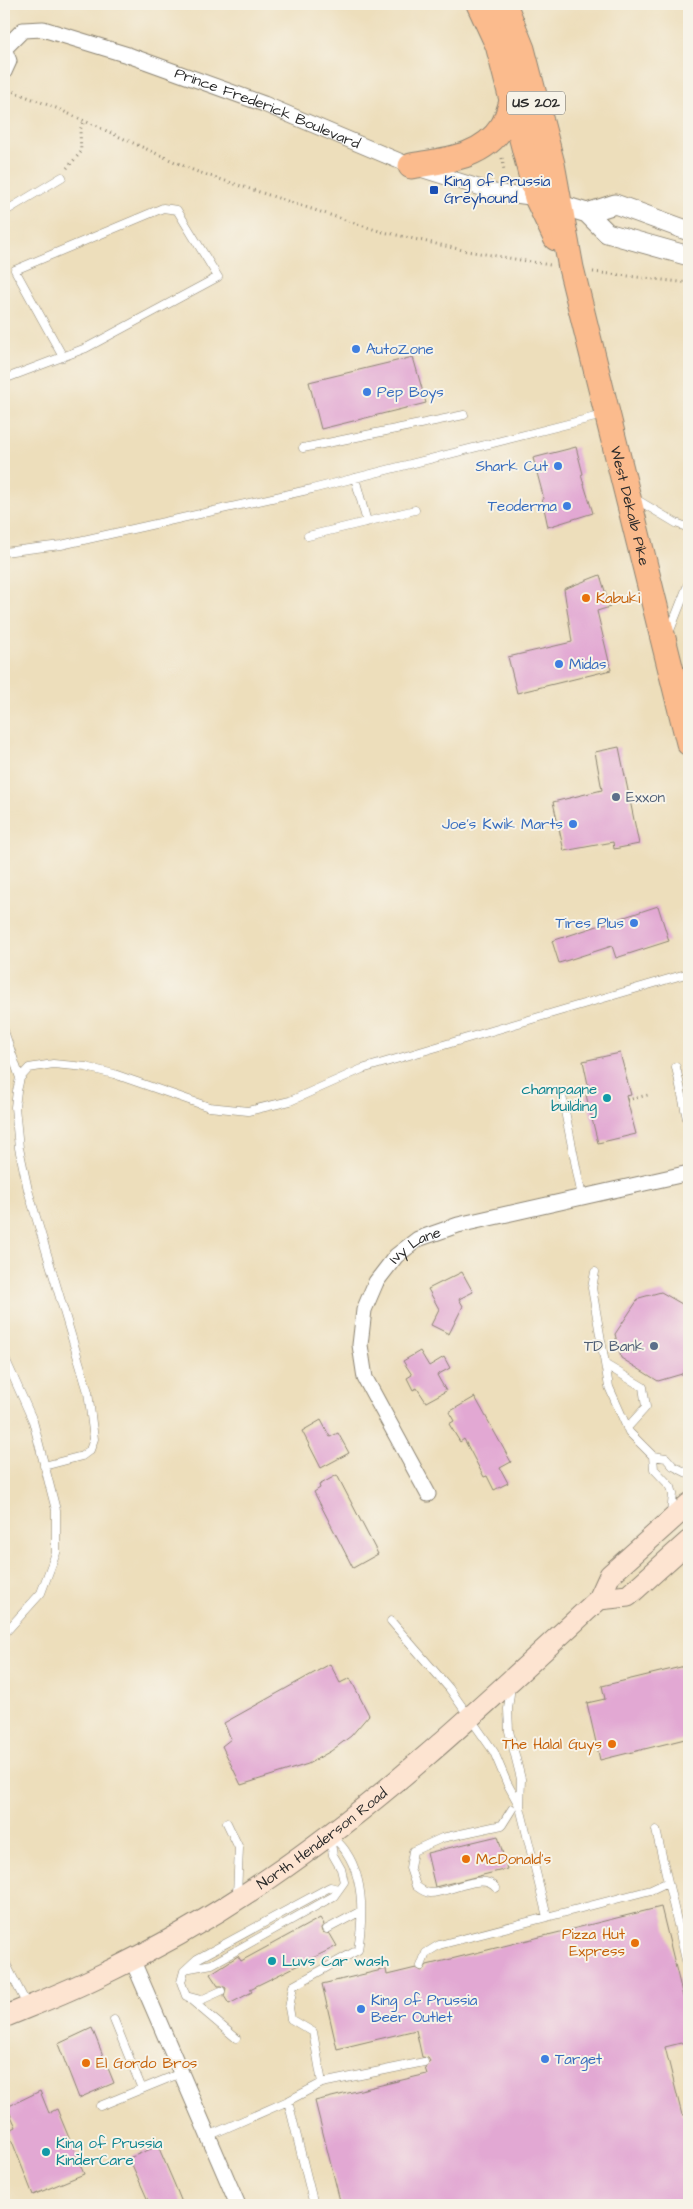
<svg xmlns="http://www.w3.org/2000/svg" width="693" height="2209" font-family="'Architects Daughter',sans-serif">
  <rect width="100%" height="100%" fill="#f7f3e8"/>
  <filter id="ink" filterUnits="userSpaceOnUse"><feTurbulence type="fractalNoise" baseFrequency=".02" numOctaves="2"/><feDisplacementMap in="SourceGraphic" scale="10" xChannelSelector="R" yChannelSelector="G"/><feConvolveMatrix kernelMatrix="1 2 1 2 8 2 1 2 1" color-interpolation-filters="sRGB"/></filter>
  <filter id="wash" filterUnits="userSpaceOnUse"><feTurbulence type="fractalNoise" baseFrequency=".0096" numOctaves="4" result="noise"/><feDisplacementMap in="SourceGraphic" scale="20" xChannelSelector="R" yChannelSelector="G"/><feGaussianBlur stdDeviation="1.12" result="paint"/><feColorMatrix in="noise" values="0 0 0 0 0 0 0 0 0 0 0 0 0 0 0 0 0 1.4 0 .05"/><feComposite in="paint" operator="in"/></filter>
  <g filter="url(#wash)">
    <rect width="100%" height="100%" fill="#eddebb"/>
    <g id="blocks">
      <!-- building -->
      <path fill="#e2a8d3" d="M413 357 426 403 321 429 309 382Z
        M576 447 583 474 581 475 593 513 548 527 542 499H544L533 458Z
        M600 575 610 607 597 611 611 670 517 693 508 657 572 642 564 589Z
        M619 747 639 844 614 849 613 842 564 851 553 802 602 790 595 752Z
        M658 906 669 941 616 958 612 946 559 963 552 941Z
        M620 1053 631 1095 626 1096 636 1134 598 1143 586 1095 590 1094 583 1061Z
        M462 1272 473 1292 459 1299 463 1306 449 1334 431 1325 439 1309 428 1289Z
        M661 1292 689 1308V1362L682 1374 658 1381 621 1358 615 1334 639 1298Z
        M420 1351 429 1366 444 1357 450 1368 437 1375 446 1391 426 1402 417 1388 413 1390 407 1378 412 1375 403 1361Z
        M475 1397 511 1462 500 1468 508 1483 494 1490 487 1476 484 1477 464 1439 460 1442 449 1424 454 1421 449 1412Z
        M321 1420 330 1437 338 1433 349 1453 321 1468 302 1431Z
        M337 1475 378 1554 353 1568 314 1492 320 1488 319 1485Z
        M330 1664 340 1683 350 1678 369 1715 351 1736 331 1751 308 1764 241 1785 222 1746 231 1739 224 1723Z
        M689 1665V1738L600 1760 587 1703 605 1699 602 1686Z
        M498 1836 507 1869 435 1887 427 1853Z
        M661 1907 689 2021V2041L665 2047 682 2115 689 2114V2205H341L315 2101 427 2074 425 2068 430 2061 428 2058 422 2057 416 2030 337 2049 322 1984 386 1969 387 1975 416 1968 422 1971 427 1965Z
        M320 1918 324 1924 321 1928 322 1932 330 1934 337 1946 250 1989 252 1992 229 2004 224 1996 226 1988 222 1986H218L210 1974 238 1956 241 1961Z
        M92 2028 114 2083 79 2098 58 2044Z
        M40 2091 49 2113 57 2109 84 2174 33 2195 8 2131 16 2127 7 2107Z
        M158 2146 174 2183 183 2205H150L129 2158Z"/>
    </g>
  </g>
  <g filter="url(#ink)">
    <use href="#blocks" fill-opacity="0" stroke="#8c8473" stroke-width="1"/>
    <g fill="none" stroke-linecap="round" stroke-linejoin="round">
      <!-- service casing -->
      <g stroke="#8c8473" stroke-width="9">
        <path id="service" d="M4 212 62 177
          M4 379 86 348 218 277 177 210 163 208 15 270 63 357
          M303 448 464 415
          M355 478 367 522
          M634 498 676 523 689 528
          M308 536 415 510
          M4 552 61 545 312 489 603 415
          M669 633 689 582
          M4 1031 20 1078
          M676 1067 689 1128
          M562 1096 582 1197
          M595 1272 592 1288 609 1387 629 1432 653 1456 654 1469 671 1487 673 1494 671 1515
          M4 1356 33 1421 56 1510V1553L41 1593 4 1634
          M606 1365 643 1387 646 1407 627 1428
          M653 1456 666 1458 673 1466 689 1474
          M44 1466 82 1456 90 1450 94 1439 88 1392 28 1190 19 1148 15 1107 17 1091 20 1078 29 1068 53 1064 86 1067 114 1074 209 1107 248 1111 290 1101 362 1069 689 973
          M391 1621 449 1688 494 1752 507 1783 519 1805
          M511 1686 508 1709 509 1731 521 1779 520 1807 547 1917
          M227 1823 239 1848 237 1895
          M656 1830 689 1973
          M496 1888C482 1871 450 1893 430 1893 426 1893 420 1889 416 1886L410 1868 413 1851 442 1838 502 1825 512 1809
          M327 1929 361 1911
          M4 1960 27 2005
          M421 1966 426 1953 439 1945 651 1890 668 1882
          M190 1968 212 1964 334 1896 344 1882 341 1869 333 1855 330 1838
          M221 1991 201 2000 186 1996 181 1982 184 1971 197 1959 330 1887 338 1889
          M190 1999 236 2038
          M114 2020 142 2089
          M322 2083 313 2032 291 2019 289 2008 293 1986 358 1950C363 1919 365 1880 346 1852 342 1845 335 1840 330 1834
          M288 2101 314 2205
          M100 2106 181 2073
          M208 2136 288 2101 322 2083 424 2062"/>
      </g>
      <!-- minor casing -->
      <g stroke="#8c8473" stroke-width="17">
        <g id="minor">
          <path id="s1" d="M4 49 23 30 43 29 131 56 264 104 411 166 494 192 537 198"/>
          <path d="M4 72 9 61 4 49"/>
          <path id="s2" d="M428 1494 365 1378 360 1345 364 1310 376 1282 396 1256 418 1239 458 1225 689 1173"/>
          <path d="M132 1959 238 2205"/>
        </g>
      </g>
      <!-- tertiary casing -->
      <g stroke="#8c8473" stroke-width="21">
        <path id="tertiary" d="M548 201 587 213 607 233 689 256
          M587 213 615 204 689 231"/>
      </g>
      <!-- secondary casing -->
      <g stroke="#8c8473" stroke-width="23">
        <g id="secondary">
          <path d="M599 1599 628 1596 689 1541"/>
          <path id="s3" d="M4 2017C35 2004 67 1992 97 1977 156 1949 214 1916 268 1879 387 1798 493 1697 599 1599L610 1575 689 1504"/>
        </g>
      </g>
      <!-- trunk casing -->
      <g stroke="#8c8473" stroke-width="27">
        <g id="trunk">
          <path d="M479 4 498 45 537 198 556 238"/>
          <path id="s4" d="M504 4 522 49 552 164 571 268 689 743"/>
          <path d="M411 166C445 160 482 158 502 127 507 120 509 110 512 102"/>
        </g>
      </g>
      <!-- path -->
      <path stroke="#8c8473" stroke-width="3" stroke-dasharray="1 4" stroke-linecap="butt" d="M4 88 56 108 195 171 379 231 467 251 550 265
        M502 158 504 170
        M67 168 81 152 80 130 84 121
        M593 272 689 283
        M627 1100 648 1095"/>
      <!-- service -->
      <use href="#service" stroke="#fff" stroke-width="8"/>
      <!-- minor -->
      <use href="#minor" stroke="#fff" stroke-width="15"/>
      <!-- tertiary -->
      <use href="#tertiary" stroke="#fff" stroke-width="19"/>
      <!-- secondary -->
      <use href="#secondary" stroke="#fde4d1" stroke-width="21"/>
      <!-- trunk -->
      <use href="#trunk" stroke="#fbbb8d" stroke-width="25"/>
    </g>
  </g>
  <!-- markers -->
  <rect fill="#1a4fb4" stroke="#f7f3e8" stroke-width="2" x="429" y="185" width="10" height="10" rx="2.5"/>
  <g fill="#3f7fe0" stroke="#f7f3e8" stroke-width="2">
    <circle cx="356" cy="349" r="5"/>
    <circle cx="367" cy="392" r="5"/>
    <circle cx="558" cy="466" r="5"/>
    <circle cx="567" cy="506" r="5"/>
    <circle cx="559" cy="664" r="5"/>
    <circle cx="573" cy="824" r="5"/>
    <circle cx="634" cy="923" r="5"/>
    <circle cx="361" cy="2009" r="5"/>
    <circle cx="545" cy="2059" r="5"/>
  </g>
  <g fill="#e8710a" stroke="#f7f3e8" stroke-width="2">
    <circle cx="586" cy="598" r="5"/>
    <circle cx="612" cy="1744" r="5"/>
    <circle cx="466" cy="1859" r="5"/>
    <circle cx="635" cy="1943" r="5"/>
    <circle cx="86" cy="2063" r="5"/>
  </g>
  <g fill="#5c6f8a" stroke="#f7f3e8" stroke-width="2">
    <circle cx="616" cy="797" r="5"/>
    <circle cx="654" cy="1346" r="5"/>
  </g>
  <g fill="#0f9aa8" stroke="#f7f3e8" stroke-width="2">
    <circle cx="607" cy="1098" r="5"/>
    <circle cx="272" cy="1961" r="5"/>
    <circle cx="46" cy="2152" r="5"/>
  </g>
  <g text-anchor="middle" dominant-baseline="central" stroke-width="4" stroke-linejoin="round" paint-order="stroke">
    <!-- shield labels -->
    <rect fill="#f7f3e8" stroke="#686764" stroke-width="1" x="507" y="91.5" width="58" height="23" rx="4"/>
    <g font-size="14" font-weight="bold" fill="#2b2b2b">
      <text x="536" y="103">US 202</text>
    </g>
    <!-- street labels -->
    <g font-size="15" fill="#2b2b2b" stroke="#f7f3e8">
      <text stroke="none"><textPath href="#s1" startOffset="285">Prince Frederick Boulevard</textPath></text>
      <text stroke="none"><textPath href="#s4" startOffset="518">West Dekalb Pike</textPath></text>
      <text stroke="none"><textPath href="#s2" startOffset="286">Ivy Lane</textPath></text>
      <text stroke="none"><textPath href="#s3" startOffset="366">North Henderson Road</textPath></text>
    </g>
    <!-- transit labels -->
    <g font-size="15" fill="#164399" stroke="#f7f3e8" text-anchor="start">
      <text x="444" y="181">King of Prussia<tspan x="444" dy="17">Greyhound</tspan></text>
    </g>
    <!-- shop labels -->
    <g font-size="15" fill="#366cbe" stroke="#f7f3e8" text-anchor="start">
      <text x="366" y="349">AutoZone</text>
      <text x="377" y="392">Pep Boys</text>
      <text x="548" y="466" text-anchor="end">Shark Cut</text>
      <text x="557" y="506" text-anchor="end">Teoderma</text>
      <text x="569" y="664">Midas</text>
      <text x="563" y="824" text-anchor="end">Joe's Kwik Marts</text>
      <text x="624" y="923" text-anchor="end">Tires Plus</text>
      <text x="371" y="2000">King of Prussia<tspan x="371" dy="17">Beer Outlet</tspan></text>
      <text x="555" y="2059">Target</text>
    </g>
    <!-- food labels -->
    <g font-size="15" fill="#c56008" stroke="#f7f3e8" text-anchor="start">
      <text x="596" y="598">Kabuki</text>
      <text x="602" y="1744" text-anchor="end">The Halal Guys</text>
      <text x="476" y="1859">McDonald's</text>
      <text x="625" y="1934" text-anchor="end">Pizza Hut<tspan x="625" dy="17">Express</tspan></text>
      <text x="96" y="2063">El Gordo Bros</text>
    </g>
    <!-- service labels -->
    <g font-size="15" fill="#4e5e75" stroke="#f7f3e8" text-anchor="start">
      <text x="626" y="797">Exxon</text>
      <text x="644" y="1346" text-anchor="end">TD Bank</text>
    </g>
    <!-- culture labels -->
    <g font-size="15" fill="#0d838f" stroke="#f7f3e8" text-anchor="start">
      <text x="597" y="1089" text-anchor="end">champagne<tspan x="597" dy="17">building</tspan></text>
      <text x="282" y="1961">Luvs Car wash</text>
      <text x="56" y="2143">King of Prussia<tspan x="56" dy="17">KinderCare</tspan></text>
    </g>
  </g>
  <!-- margin -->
  <rect width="693" height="2209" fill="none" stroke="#f7f3e8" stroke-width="20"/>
</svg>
